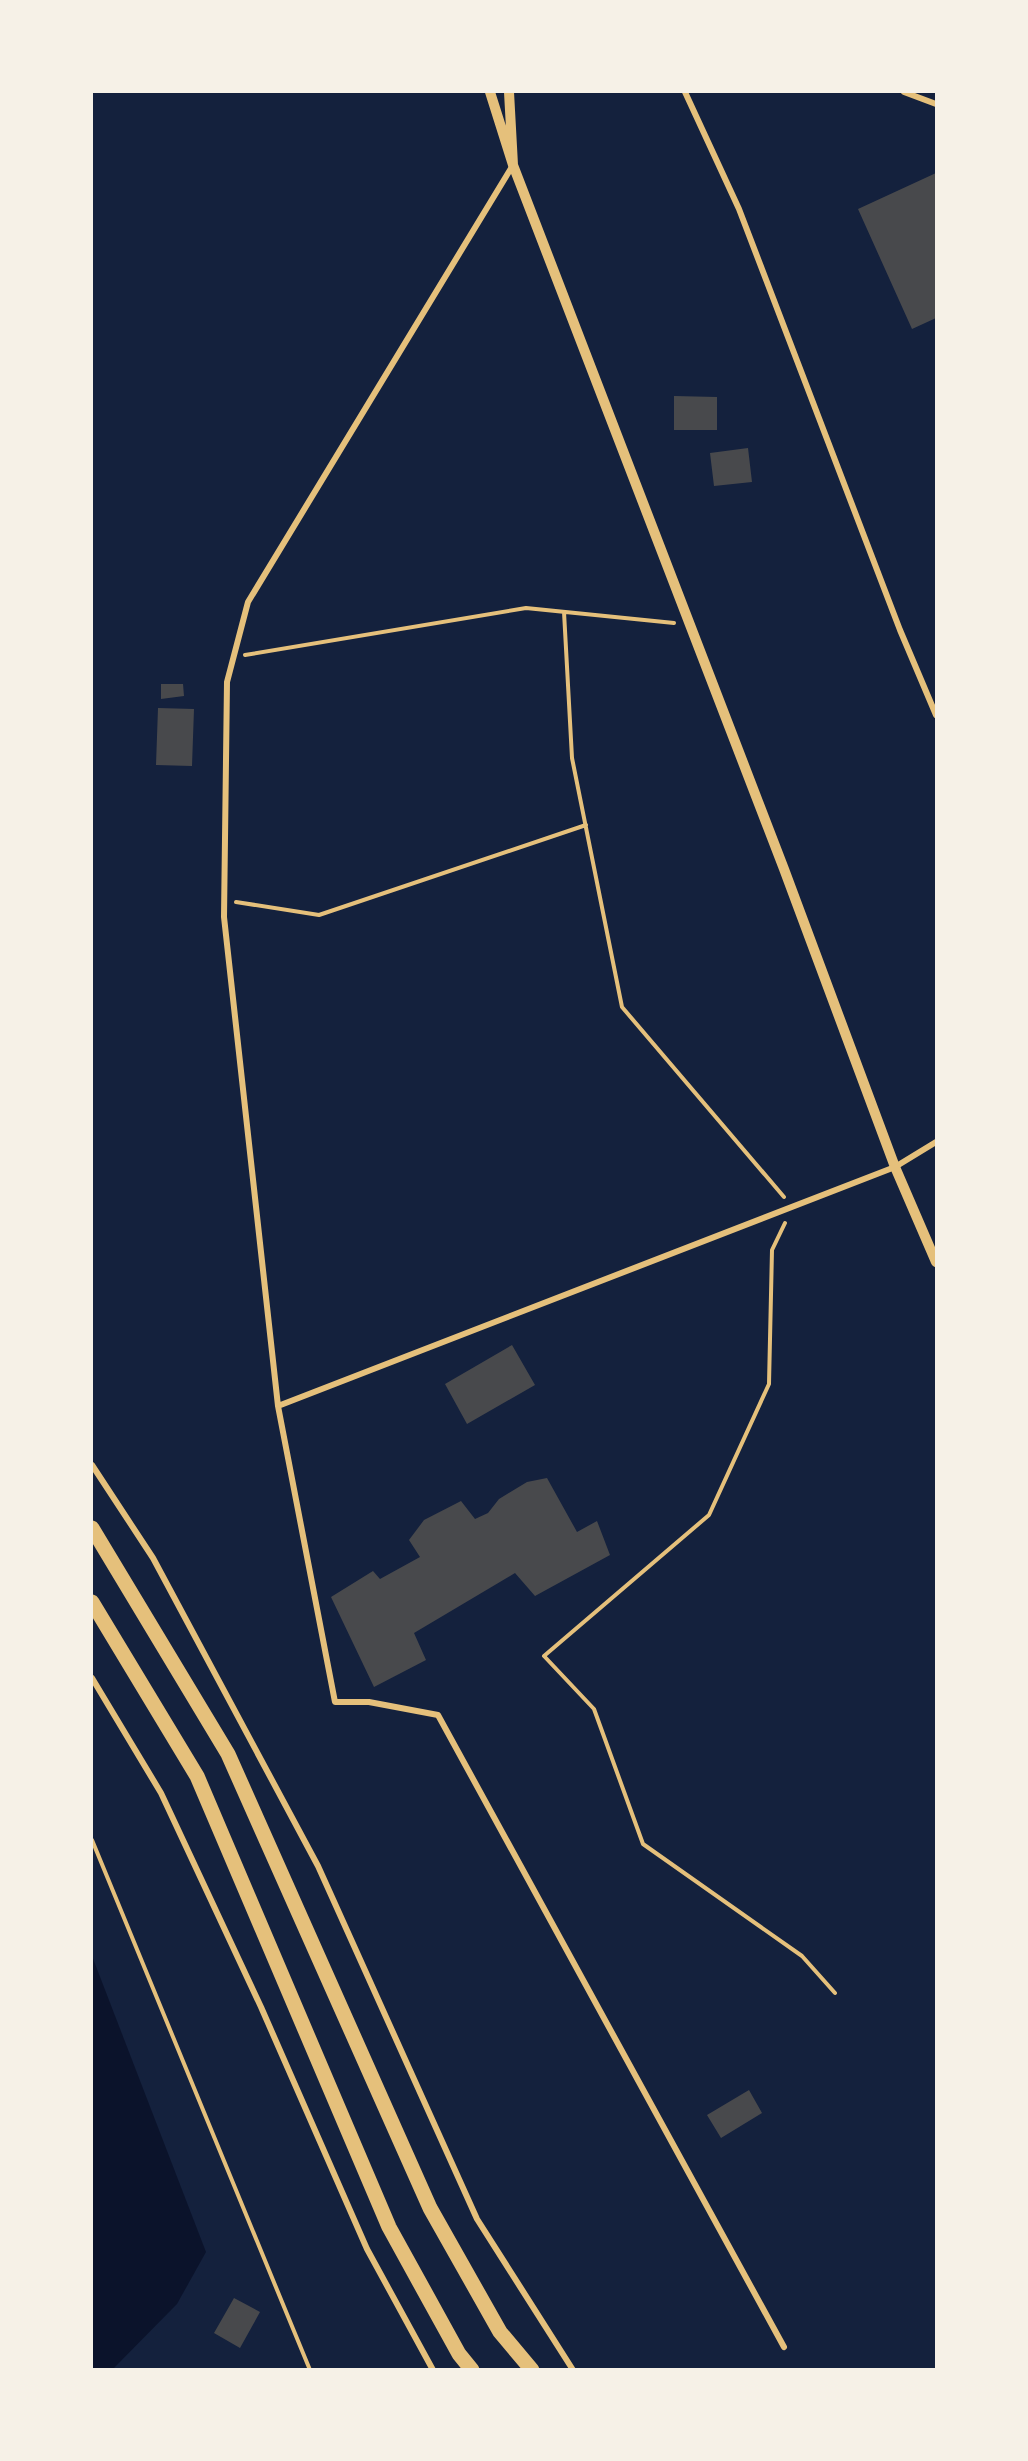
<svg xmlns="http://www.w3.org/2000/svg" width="1028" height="2461" font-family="Ubuntu,sans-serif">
  <rect width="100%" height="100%" fill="#14213d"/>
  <!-- water -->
  <path fill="#0b132b" d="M92 1956 206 2252 177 2304 112 2370 92 2369Z"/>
  <!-- building -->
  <path fill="#48494c" d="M936 173V318L912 329 858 209Z
    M674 396 717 397V430H674Z
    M748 448 752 482 714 486 710 453Z
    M161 684H183L184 696 161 699Z
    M158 708 194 709 192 766 156 765Z
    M512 1345 535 1385 467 1424 445 1384Z
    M547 1478 577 1532 597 1521 610 1555 535 1596 515 1573 414 1633 426 1660 374 1687 331 1597 373 1571 380 1579 420 1557 409 1540 424 1520 461 1501 475 1519 488 1513 499 1499 527 1482Z
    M749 2090 762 2113 721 2138 707 2115Z
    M234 2298 260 2312 240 2348 214 2333Z"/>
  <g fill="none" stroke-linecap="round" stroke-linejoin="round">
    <!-- path -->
    <path stroke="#e5c07b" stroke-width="4" d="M564 612 572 758 622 1007 784 1197
      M245 655 526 608 674 623
      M236 902 319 915 586 825
      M785 1223 772 1250 769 1384 709 1515 544 1656 594 1709 643 1844 802 1956 835 1993
      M92 1840 310 2370"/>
    <!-- minor -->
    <path stroke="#e5c07b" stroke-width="6" d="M685 92 739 209 900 630 936 715
      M904 92 936 104
      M513 165 248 602 227 682 224 917 278 1406 335 1702H369L438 1715 784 2347
      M278 1406 895 1167 936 1142
      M92 1465 153 1558 318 1866 477 2219 573 2370
      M92 1678 161 1793 261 2007 367 2249 433 2370"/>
    <!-- tertiary -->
    <path stroke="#e5c07b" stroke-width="10" d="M490 92 513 165 509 92
      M513 165 784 869 895 1167 936 1262"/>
    <!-- primary -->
    <path stroke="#e5c07b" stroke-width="15" d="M92 1528 228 1754 430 2208 500 2332 532 2370
      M92 1602 197 1776 389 2227 459 2354 472 2370"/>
  </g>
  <!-- border -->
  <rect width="1028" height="2461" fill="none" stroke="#f6f1e7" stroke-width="186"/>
</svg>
